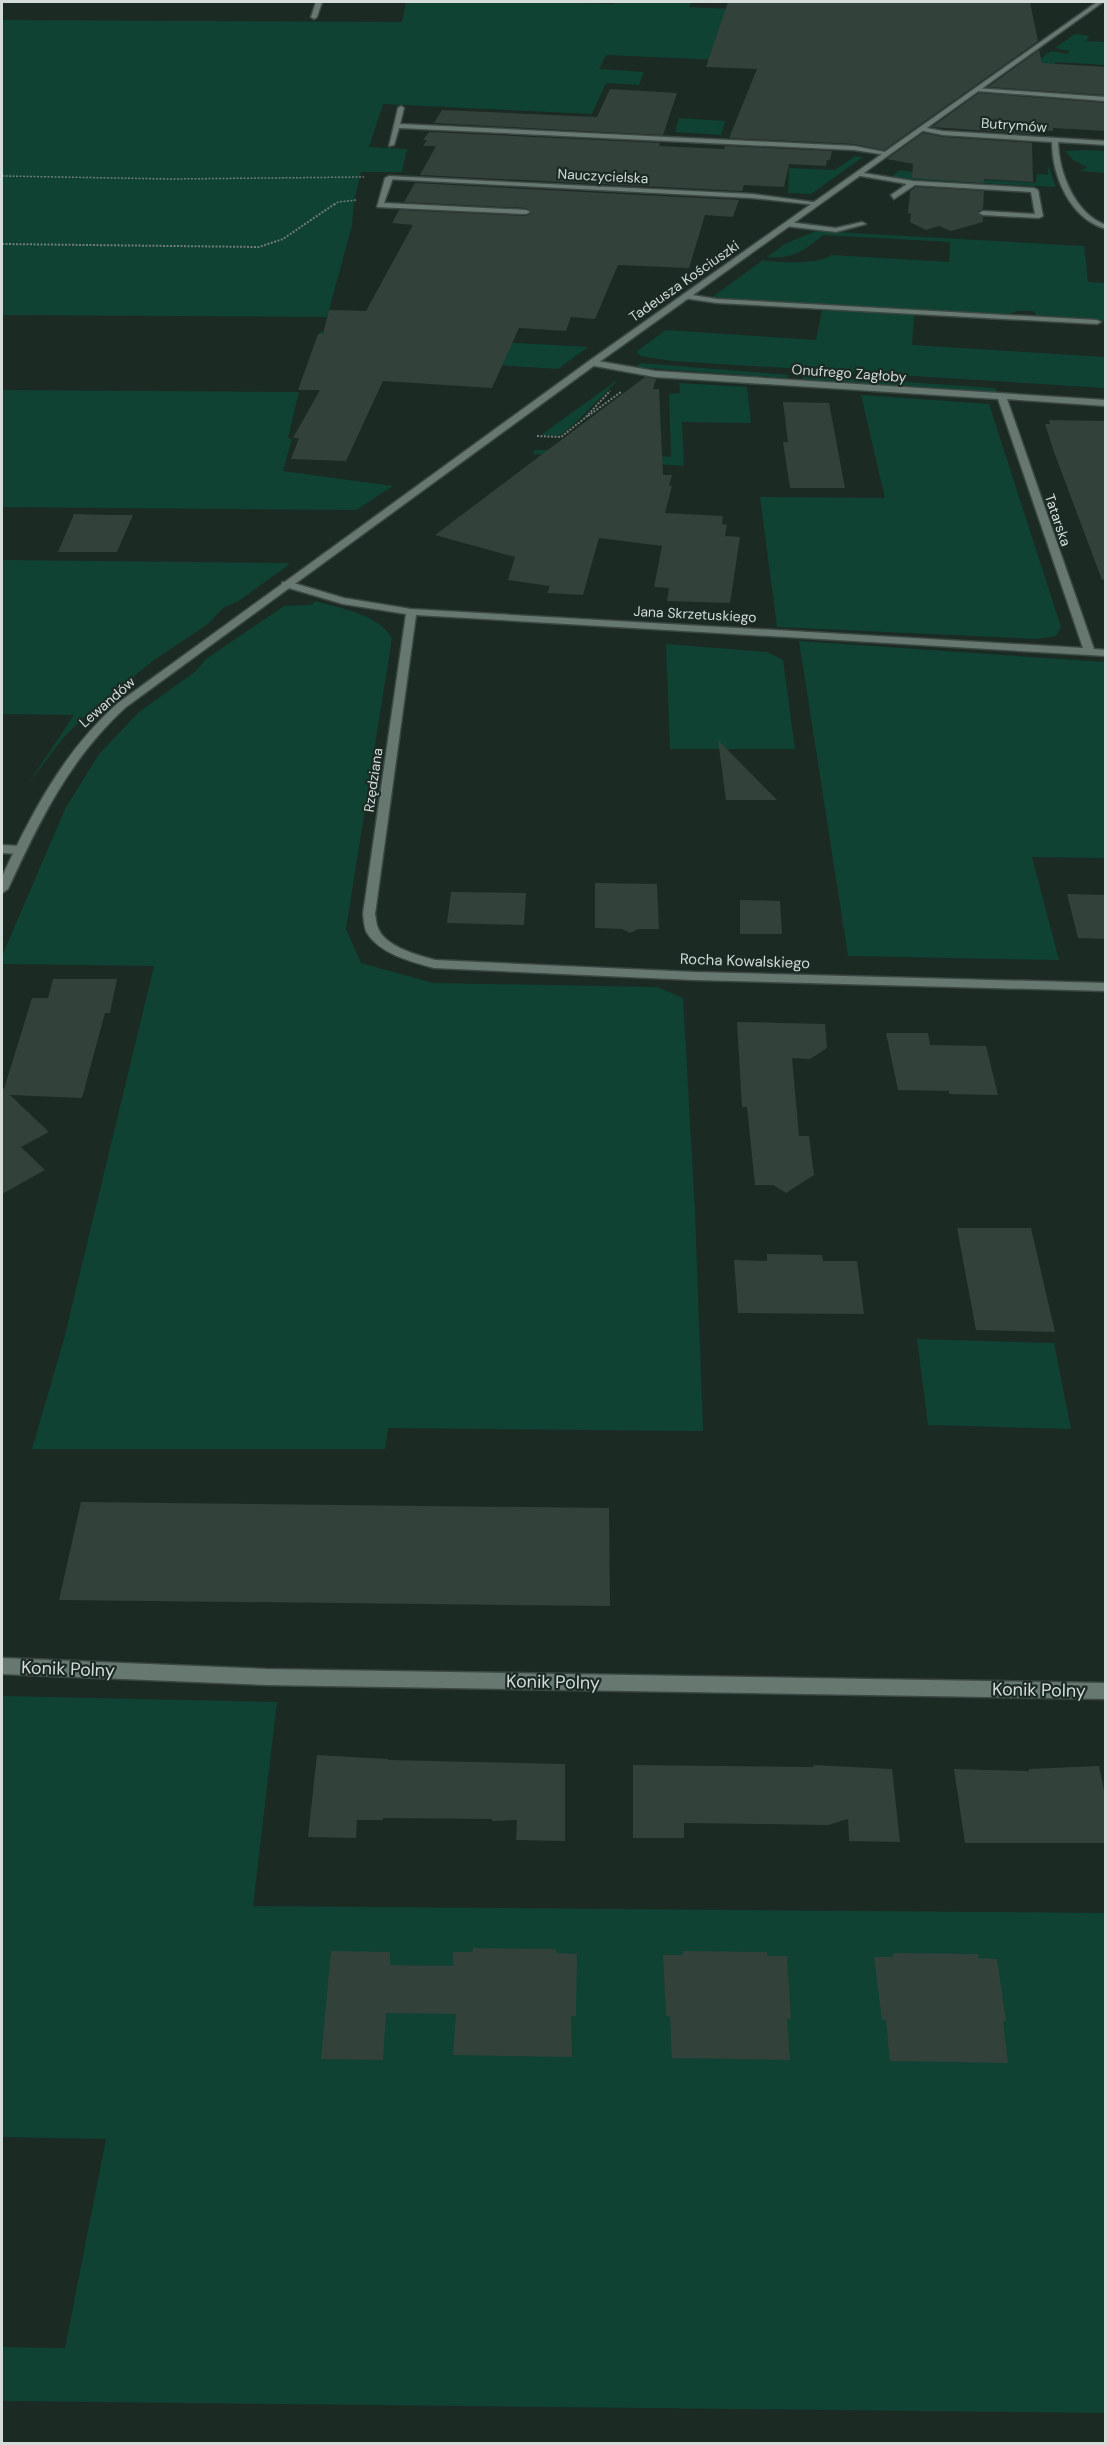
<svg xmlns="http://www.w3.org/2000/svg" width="1107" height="2445" font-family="'DM Sans',sans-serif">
  <rect width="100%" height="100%" fill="#1c2a24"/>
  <!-- green -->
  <path fill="#0f4232" d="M406 2H555L613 4 614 2H692L689 7 879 16 721 60 606 55 599 69 644 72 639 85 606 83 592 114 383 104 369 147 407 149 402 172H361L354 201 352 226 327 317 2 315V20L402 22Z
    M1075 34 1090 36 1085 41 1105 42V65L1057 62 1050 66 1033 64 1051 51 1067 54 1070 51 1055 48Z
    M679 118 724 121 725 122 721 135 675 132Z
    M1085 150 1105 151V173L1081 171 1087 167 1073 160 1065 151Z
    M855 156 863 157 811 194 788 193 789 168 835 170Z
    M1048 165 1056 187 890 178 900 170 951 178 1036 183 1037 174 1048 175Z
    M816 231 1084 246 1088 282 1105 283V321L1037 317 1034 311H1017L1007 315 711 298 763 260C779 263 818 265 831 255L949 262 950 242 823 235C805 250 792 260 767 257L785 244Z
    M822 310 914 315 912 345 1105 357V388L672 361 641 356 636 352 666 330 816 340Z
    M320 332 588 347 558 369 313 353Z
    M641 363 789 375 786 378 635 367Z
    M801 375 995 388 997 392 803 379Z
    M620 378 573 425 559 436 541 435Z
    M679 383 747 387 751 423 682 422 684 466 533 454 535 450H547L642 457 643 454 671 457 669 394 680 393Z
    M2 390 299 392 288 438 292 439 283 471 393 486 356 510 2 507Z
    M861 395 989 404 1061 627 1056 636 1038 639 777 627 760 497 885 498Z
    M2 560 288 563 290 564 237 602 223 608 208 624 154 660 87 714 64 737 28 784 74 715 2 714Z
    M316 601C341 609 378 614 392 638L346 929 361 963 433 983 657 987 683 998 695 1211 703 1431 388 1428 385 1449H32L64 1339 154 966 2 964V956L66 807 99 754 139 712 196 671 206 659 284 606 311 605Z
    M799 641 1105 662V858L1032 857 1059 960 848 956Z
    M666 644 768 652 783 660 795 749H670Z
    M917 1339 1054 1343 1071 1429 928 1425Z
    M2 1696 277 1702 253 1906 1105 1913V2413L2 2401V2347L65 2348 106 2139 2 2137Z"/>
  <!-- building -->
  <path fill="#32413a" d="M728 2H1030L1038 41 884 150 854 144 729 138 757 69 706 67Z
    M1039 50 1042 63 1106 67V95L988 87Z
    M610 89 677 93 663 135 434 123 442 110 597 117Z
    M979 93 1106 103V131L1053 128V131L1032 130V134L932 127Z
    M429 132 660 143 659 146 724 149 725 146 832 151 830 160H827L826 166 789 164 784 187 744 185 742 191 420 175 436 146H423L427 140H423Z
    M923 133 943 137 1032 143 1033 182 984 179V183L912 178 913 164 887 159Z
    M415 183 739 200 733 217 705 215 689 268 618 265 595 319 571 317 566 331 519 328 492 388 383 381 346 461 291 459 299 438H293L320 390H298L318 334H323L329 310 366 311 413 225 392 223 399 210 526 216 532 213 526 208 404 202Z
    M916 187 984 191 983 209 977 212 983 217V222L951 231 939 226 926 230 910 222 911 214 908 213 910 191Z
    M645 377 656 379 653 389H659L663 475H672L669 486H672L665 513 723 516 722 524 727 525 725 536 740 537 730 603 667 601 669 588 654 587 662 546 599 538 583 595 547 593 550 586 508 580 515 557 435 535Z
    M783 402 829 403 845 488H790L783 442H788Z
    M1049 420 1106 421V579L1102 580 1054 452 1045 424H1050Z
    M74 514 109 515H133L117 552H58Z
    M718 740 777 800H726Z
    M595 883 657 884 659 929H638L630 933 622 929 595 928Z
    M451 892 526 893 524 925 447 923Z
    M1067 894 1106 895V939L1078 938Z
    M740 900 780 901 782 934H740Z
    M53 979H117L110 1013H105L82 1098 10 1095 49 1132 21 1147 45 1170 2 1194V1087L4 1089 32 998H48Z
    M737 1022 825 1024 827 1048 810 1059 792 1058 799 1136H809L814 1175 786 1193 773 1185H755L747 1107H742Z
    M886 1033H928L930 1045 986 1046 998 1095 949 1094V1091L898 1090Z
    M957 1228H1031L1055 1332 976 1330Z
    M767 1254 822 1255 823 1261H857L864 1314 738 1313 734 1260 767 1261Z
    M81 1502 609 1508 610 1606 59 1600Z
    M317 1755 388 1759V1760L565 1764V1841L516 1840 517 1820 492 1821V1819L383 1818V1820H357L356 1838 308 1837Z
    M633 1765 814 1767 813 1765 892 1769 900 1842 849 1841 848 1819 828 1825 684 1823V1838H633Z
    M1099 1766 1106 1800V1843H965L954 1769 1029 1771V1769Z
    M473 1948 556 1949 557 1953 577 1954 576 2016H571L572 2057 453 2055 456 2014 386 2013 383 2060 321 2059 331 1951 390 1952V1965L453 1966V1952H472Z
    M683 1951 767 1952 768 1956H787L791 2019H787L790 2060 672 2058 670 2017 666 2016 663 1955H683Z
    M893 1953 978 1954V1958L997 1959 1006 2021H1003L1008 2063 890 2061 886 2020H882L874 1957H893Z"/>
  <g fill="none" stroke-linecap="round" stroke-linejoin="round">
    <!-- service casing -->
    <g stroke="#3b4742" stroke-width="3">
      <path id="service" d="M316 2H322L317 17 314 19 311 17Z
        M975 88 1106 97V101L977 91Z
        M401 106 404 108 400 124 854 146 890 153 887 155 854 150 399 128 394 145 389 146 398 108Z
        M857 172 913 181 1034 188 1038 190 1043 216 1039 218 983 215 979 213 983 211 1035 214 1031 192 915 185 894 199 891 195 907 184 855 175Z
        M389 176 393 178 384 203 526 210 530 212 526 214 377 207 385 178Z
        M788 222 836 228 862 222 866 224 836 232 785 226Z
        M686 294 717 299 1097 320 1101 322 1097 324 717 303 683 298V294Z"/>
    </g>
    <!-- minor casing -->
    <g stroke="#3b4742" stroke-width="3">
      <path id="minor" d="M921 127 943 131 1106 141V145L1058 142C1059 173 1075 214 1106 225V229C1070 219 1052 176 1052 142L943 135 919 130Z
        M389 176 752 194 820 203 816 205 752 198 387 179Z
        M592 360 655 371 1106 400V406L1007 399 1094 649 1106 650V656L416 615 375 914C376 918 376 924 378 928 385 947 418 955 435 960L694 972 1106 983V991L694 980 434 968C412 962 380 954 367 933 364 928 364 920 363 914L406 614 343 604 282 586V582H290L344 598 411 609 1083 648 998 399 655 377 589 365V361Z
        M2 845 20 846 26 850 20 854 2 853Z
        M2 1658 266 1669 1106 1683V1699L266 1685 2 1674Z"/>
    </g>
    <!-- tertiary casing -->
    <g stroke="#3b4742" stroke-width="3">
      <path id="tertiary" d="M1097 2H1103L595 365 126 707C69 759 40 820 8 889L2 893V877C32 812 64 751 118 703L589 361Z"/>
    </g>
    <!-- path-far1 -->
    <path stroke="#707c77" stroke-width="1.5" stroke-dasharray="2 1.5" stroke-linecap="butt" d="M2 176 171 179 364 177
      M334 205 338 202 357 200"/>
    <!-- path -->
    <path stroke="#707c77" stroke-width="2" stroke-dasharray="2 1.5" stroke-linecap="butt" d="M2 244 259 247 283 239 336 203
      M588 416 621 392
      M537 436 561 437 585 418 610 391"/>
    <!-- service -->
    <use href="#service" fill="#677871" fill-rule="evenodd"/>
    <!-- minor -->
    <use href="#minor" fill="#677871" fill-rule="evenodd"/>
    <!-- tertiary -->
    <use href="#tertiary" fill="#677871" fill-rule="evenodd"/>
  </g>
  <g text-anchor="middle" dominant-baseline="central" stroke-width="4.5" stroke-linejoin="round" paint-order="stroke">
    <!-- far-street labels -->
    <g font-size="14" fill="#d3dcd8" stroke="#1c2a24">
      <text transform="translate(1014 125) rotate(4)">Butrymów</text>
      <text transform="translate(603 176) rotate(3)">Nauczycielska</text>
      <text transform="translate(684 281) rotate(-35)">Tadeusza Kościuszki</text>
      <text transform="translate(849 373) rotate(4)">Onufrego Zagłoby</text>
      <text transform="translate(1058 520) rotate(71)">Tatarska</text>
      <text transform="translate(695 614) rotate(3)">Jana Skrzetuskiego</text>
      <text transform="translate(107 702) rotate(-41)">Lewandów</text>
      <text transform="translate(373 780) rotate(-82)">Rzędziana</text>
    </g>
    <!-- street labels -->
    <g font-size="15" fill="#d3dcd8" stroke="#1c2a24">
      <text transform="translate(745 961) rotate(2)">Rocha Kowalskiego</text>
    </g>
    <!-- near-street labels -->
    <g font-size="18" fill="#d3dcd8" stroke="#1c2a24">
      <text transform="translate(68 1669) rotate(2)">Konik Polny</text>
      <text transform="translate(553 1682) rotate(1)">Konik Polny</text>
      <text transform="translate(1039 1690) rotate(1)">Konik Polny</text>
    </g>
  </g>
  <!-- border -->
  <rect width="1107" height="2445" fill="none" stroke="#d3dcd8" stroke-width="6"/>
</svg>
